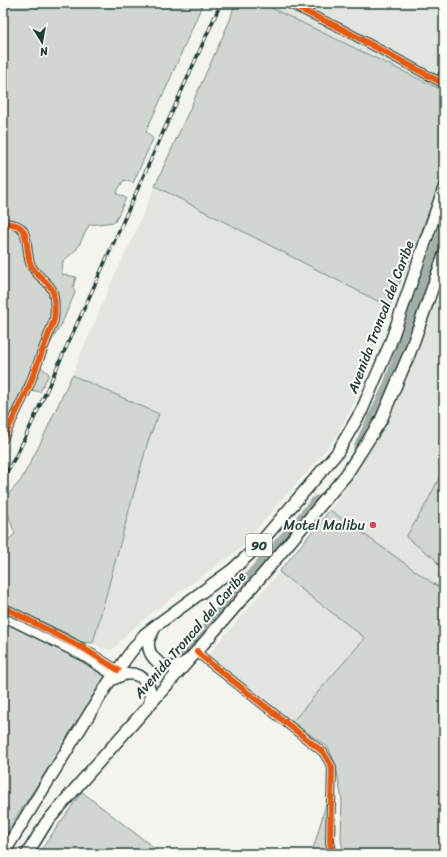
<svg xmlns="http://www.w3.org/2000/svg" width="447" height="857" font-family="Sriracha,sans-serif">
  <rect width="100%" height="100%" fill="#f4f4ef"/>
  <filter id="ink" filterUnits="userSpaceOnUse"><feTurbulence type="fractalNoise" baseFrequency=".025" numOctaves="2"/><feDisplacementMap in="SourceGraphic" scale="8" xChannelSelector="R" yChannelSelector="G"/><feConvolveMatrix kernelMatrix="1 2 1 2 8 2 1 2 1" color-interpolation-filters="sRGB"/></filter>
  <g filter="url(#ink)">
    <!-- built -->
    <path fill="#e2e5df" d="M261 3H444V88L443 90Z
      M155 186 389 307 358 395 336 437 314 464 285 496 241 548 154 611 128 633 112 650 101 648 93 643 148 441 159 414 72 375 81 353 95 322 110 285 130 244Z
      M433 299 444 302V469L426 504 406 537 435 559 440 568 438 588 330 510 359 468 388 416Z
      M279 572 365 638 292 722 208 655Z"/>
    <!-- green -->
    <path fill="#d1d6d1" stroke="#788a82" d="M3 3H203L168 84 146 131 153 139 133 183 124 180 116 193 126 198 115 222 89 225 77 249 63 261 62 274 76 277 73 287 75 293 61 325 50 344 41 367 49 374 40 392 31 390 3 446Z
      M235 3H261L444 91V169L440 184 416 246 389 307 155 186 230 20Z
      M72 375 159 414 148 441 93 643 80 642 72 636 30 616 11 608 3 603V544L15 534 10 520 5 498 21 480 39 446Z
      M444 469V854H343L341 837 342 801 336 766 328 747 292 722 365 638 279 572 330 510 438 587 440 568 435 559 406 537 426 504Z
      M3 612 69 644 107 676 80 720 15 819 3 840Z
      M82 792 162 854H38Z
      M329 793 331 854H310L315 843Z"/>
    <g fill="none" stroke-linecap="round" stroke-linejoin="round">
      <!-- river -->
      <path stroke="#a3aea7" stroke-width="11" d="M359 447 388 387 444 228
        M179 663 246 581 317 501"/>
      <!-- minor casing -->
      <g stroke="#1f3d34" stroke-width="10">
        <path id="minor" d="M287 3 340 28 444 84
          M440 81 444 72
          M3 223C9 224 16 223 21 228 28 234 27 254 30 263 34 276 49 280 53 292 55 301 55 312 54 320L29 386 3 439
          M3 530 4 532 3 535
          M3 607 83 648 118 670
          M3 617 80 655 113 676
          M197 651 200 655 323 752 332 767 330 842 333 854"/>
      </g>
      <!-- trunk casing -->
      <g stroke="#1f3d34" stroke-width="14">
        <path id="trunk" d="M155 627C153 631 151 635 149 639 145 656 163 671 179 666 182 665 184 663 187 661
          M111 680C116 678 120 675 126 674 145 672 154 689 149 706
          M3 854 109 682 130 653 145 634 158 624 232 570 255 549 337 453 362 410 390 344 444 188
          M27 854 46 823 81 782 197 651 265 572 324 501 346 475 381 420 410 352 444 255"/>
      </g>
      <!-- minor -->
      <use href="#minor" stroke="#fdfcf7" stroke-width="7"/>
      <!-- trunk -->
      <use href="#trunk" stroke="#fdfcf7" stroke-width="11"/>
      <!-- rail casing -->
      <g stroke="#1f3d34" stroke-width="3.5">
        <path id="rail" d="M3 478C19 454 30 427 42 401 55 371 69 341 83 311L221 3"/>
      </g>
      <!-- rail -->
      <use href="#rail" stroke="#fdfcf7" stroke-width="2" stroke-dasharray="6" stroke-linecap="butt"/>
      <!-- cycleway casing -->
      <g stroke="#fdfcf7" stroke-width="8">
        <path id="cycleway" d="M287 3 340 28 444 84
          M3 223C9 224 16 223 21 228 28 234 27 254 30 263 34 276 49 280 53 292 55 301 55 312 54 320L29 386 3 439
          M3 607 83 648 118 670
          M197 651 200 655 323 752 332 767 330 842 333 854"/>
      </g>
      <!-- cycleway -->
      <use href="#cycleway" stroke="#e8590c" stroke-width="6"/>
    </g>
  </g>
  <!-- markers -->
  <circle fill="#d1495b" stroke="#fdfcf7" stroke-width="1.5" cx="373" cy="525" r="4"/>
  <g text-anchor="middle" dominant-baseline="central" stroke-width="4" stroke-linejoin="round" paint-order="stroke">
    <!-- shield labels -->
    <rect fill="#fdfcf7" stroke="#62766e" stroke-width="1" x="246" y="534" width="26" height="22" rx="3"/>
    <g font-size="13" font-weight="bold" fill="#1f3d34">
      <text x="259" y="545">90</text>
    </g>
    <!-- street labels -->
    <g font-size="14" fill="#1f3d34" stroke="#fdfcf7">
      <text transform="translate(381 317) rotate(-69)">Avenida Troncal del Caribe</text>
      <text transform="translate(190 635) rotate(-49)">Avenida Troncal del Caribe</text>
    </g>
    <!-- poi labels -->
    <g font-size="14" fill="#1f3d34" stroke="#fdfcf7" text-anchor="end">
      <text x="365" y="525">Motel Malibu</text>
    </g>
  </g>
  <!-- margin -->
  <rect width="447" height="857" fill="none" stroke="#fdfcf7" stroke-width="16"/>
  <rect x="8" y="8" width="431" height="841" fill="none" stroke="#1f3d34" stroke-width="1.5" filter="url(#ink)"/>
  <!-- north arrow -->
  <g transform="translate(42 42) rotate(169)" stroke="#fdfcf7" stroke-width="3" paint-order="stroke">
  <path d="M0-3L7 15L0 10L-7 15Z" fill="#1f3d34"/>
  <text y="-6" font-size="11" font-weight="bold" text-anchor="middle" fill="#1f3d34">N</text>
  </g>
</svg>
